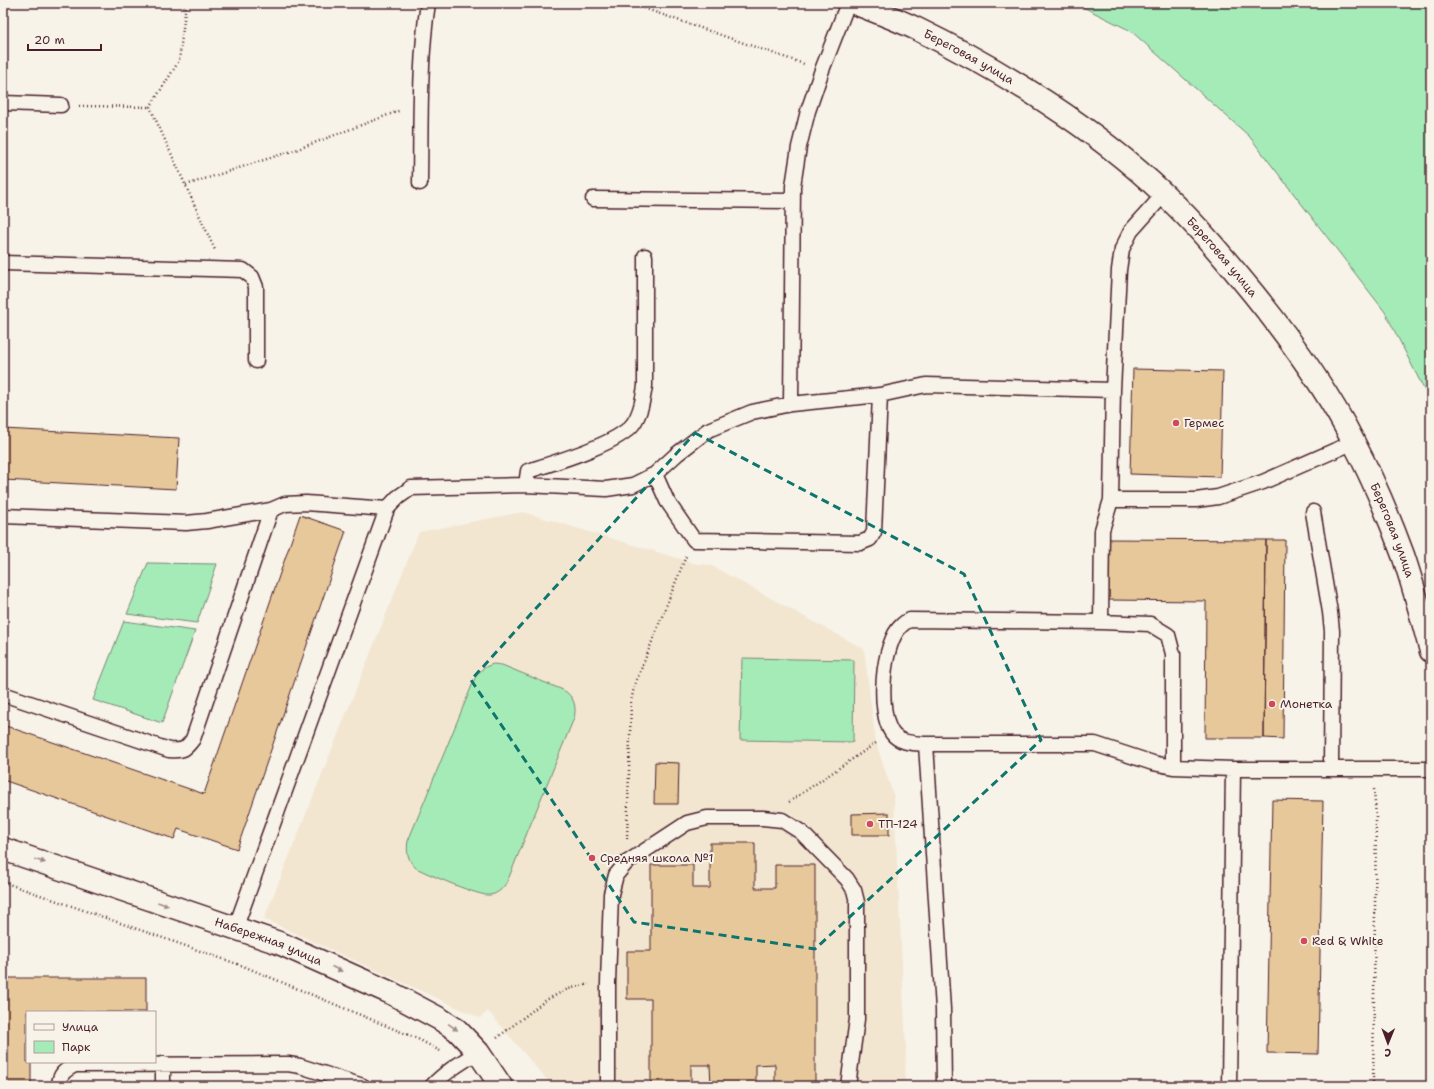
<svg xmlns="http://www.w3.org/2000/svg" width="1434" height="1089" font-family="'Shantell Sans',sans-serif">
  <rect width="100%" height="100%" fill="#f7f3e8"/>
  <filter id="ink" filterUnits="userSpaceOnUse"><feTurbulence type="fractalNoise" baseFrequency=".025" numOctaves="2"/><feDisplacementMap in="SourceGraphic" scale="8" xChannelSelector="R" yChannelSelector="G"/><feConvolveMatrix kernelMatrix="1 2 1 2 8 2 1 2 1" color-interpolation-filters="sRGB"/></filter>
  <g filter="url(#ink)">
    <!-- built -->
    <path fill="#f2e6d1" d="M523 512 697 564 710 565 864 649 876 743 894 797 906 1048 905 1086H552L488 1011 480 1018 264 919 419 532Z"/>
    <!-- green -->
    <path fill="#a5ebb8" stroke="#788572" d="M1075 3H1431V403L1385 312 1249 136 1131 31Z
      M148 563 217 564 197 623 127 614Z
      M124 621 195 631 162 723 93 700Z
      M742 658 854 660 853 742 740 740Z
      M493 664 502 665 563 690C574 696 577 707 574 718L507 882C503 888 498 894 490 895 480 897 428 874 416 868 408 861 406 852 408 841L475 678 483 668Z"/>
    <!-- building -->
    <path fill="#e7c89a" stroke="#4a1f2b" d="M1133 369 1223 371 1220 477 1130 474Z
      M3 429 179 438 176 489 3 480Z
      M300 515 346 531 237 849 178 829 174 839 3 780V725L204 794Z
      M1108 539 1266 540 1264 738H1205L1206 601 1107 600Z
      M1266 540H1285L1283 739 1264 738Z
      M655 762 679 763 678 804H654Z
      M1272 800 1323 801 1318 1054 1267 1053Z
      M889 813V835H852V814Z
      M710 843H755V888H775V865H815V1086H775V1064L756 1065V1086H711L710 1065H691V1086H651V999H627V951H651V865H693V888H710Z
      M3 978H146V1012H27V1062H31V1086H3Z
      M195 1083H244V1086H195Z"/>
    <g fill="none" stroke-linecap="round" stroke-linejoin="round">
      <!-- service casing -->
      <g stroke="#4a1f2b" stroke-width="17">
        <path id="service" d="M3 103 61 105
          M420 183C421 123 419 62 428 3
          M593 199 793 201
          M3 263 243 270 252 277 256 287V361
          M791 404 793 186 799 147 808 111 822 70 848 3
          M655 474 667 501 694 540 860 543 870 539 874 532 880 395
          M526 485 528 471C553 463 618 444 633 424 641 413 643 398 645 386V256
          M1111 500H1196L1218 497 1263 482 1354 442
          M1313 512 1330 612 1332 631 1331 768
          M3 516 186 523 207 521 271 510
          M1101 622 1102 530 1111 500 1113 390 1119 270 1122 249 1131 231 1164 194
          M3 694 169 750C183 751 185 750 193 739L271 510 285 504 306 503 387 509 397 498 411 488 526 485 606 489 633 485 655 474 677 454 708 430 752 412 791 404 880 395 926 385 1113 390
          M926 744C915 743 900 744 892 733 877 712 882 642 902 625 904 623 907 621 910 620L1101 622 1150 624 1168 635 1173 654V767L1233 769 1229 1086
          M1233 769H1431
          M235 929 387 509
          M163 1064V1086
          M59 1086C59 1074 65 1070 75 1065L288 1064 300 1066 363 1086
          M432 1086C445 1072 462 1062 478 1052
          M609 1086 608 1082V983L611 894 616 875 626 863 687 823 707 818H763L782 820 801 832 847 879 854 890 857 902V1019L848 1086
          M944 1086 943 1009 926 744H1095L1153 763 1173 767"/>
      </g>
      <!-- minor casing -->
      <g stroke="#4a1f2b" stroke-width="25">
        <g id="minor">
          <path id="s1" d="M3 849 279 943 391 993 440 1019 457 1030 478 1052 501 1086"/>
        </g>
      </g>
      <!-- secondary casing -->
      <g stroke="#4a1f2b" stroke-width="25">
        <g id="secondary">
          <path id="s2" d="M854 3C875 11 896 19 917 29 1003 71 1095 128 1165 195 1197 225 1225 259 1253 293 1291 340 1327 389 1354 443 1373 479 1389 517 1403 555 1414 587 1422 619 1431 651"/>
        </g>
      </g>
      <!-- path -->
      <path stroke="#4a1f2b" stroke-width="2.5" stroke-dasharray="1 3" stroke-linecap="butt" d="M186 3 179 61 150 107 215 250
        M629 3 804 64
        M79 106 150 107
        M186 185 298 149 401 110
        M789 802 876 743
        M627 839 631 702 634 687 686 556
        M3 882 243 966 418 1039 442 1052
        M497 1038 546 1000 568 989 589 984
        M1373 1086 1376 818 1374 789"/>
      <!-- service -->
      <use href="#service" stroke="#f7f3e8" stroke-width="14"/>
      <!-- minor -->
      <use href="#minor" stroke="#f7f3e8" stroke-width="22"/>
      <!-- secondary -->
      <use href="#secondary" stroke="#f7f3e8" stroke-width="22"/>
    </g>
    <!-- one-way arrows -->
    <defs><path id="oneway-solid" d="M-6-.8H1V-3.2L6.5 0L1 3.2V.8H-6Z"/></defs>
    <g fill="#a0898a">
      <use href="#oneway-solid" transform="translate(40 861) rotate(18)"/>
      <use href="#oneway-solid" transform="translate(163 904) rotate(19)"/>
      <use href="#oneway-solid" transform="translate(337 969) rotate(24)"/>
      <use href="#oneway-solid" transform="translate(453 1027) rotate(35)"/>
    </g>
  </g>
  <!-- marked area -->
  <path fill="none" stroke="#0f766e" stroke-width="3" stroke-dasharray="8 5" stroke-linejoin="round" d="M695 433 964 574 1041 740 815 949 634 922 471 680Z"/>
  <!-- markers -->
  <g fill="#d1495b" stroke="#f7f3e8" stroke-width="1.5">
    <circle cx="1176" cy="423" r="4"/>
    <circle cx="1272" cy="704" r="4"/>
    <circle cx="870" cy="824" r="4"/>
    <circle cx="592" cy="858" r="4"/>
    <circle cx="1304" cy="941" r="4"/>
  </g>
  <g text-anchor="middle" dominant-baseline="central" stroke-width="4" stroke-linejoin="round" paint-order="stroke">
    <!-- street labels -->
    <g font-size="12" fill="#4a1f2b" stroke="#f7f3e8">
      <text stroke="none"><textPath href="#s2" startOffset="127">Береговая улица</textPath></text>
      <text stroke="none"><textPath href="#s2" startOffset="452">Береговая улица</textPath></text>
      <text stroke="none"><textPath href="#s2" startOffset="776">Береговая улица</textPath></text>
      <text stroke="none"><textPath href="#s1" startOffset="281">Набережная улица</textPath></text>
    </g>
    <!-- poi labels -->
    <g font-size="12" fill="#4a1f2b" stroke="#f7f3e8" text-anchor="start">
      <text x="1184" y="423">Гермес</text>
      <text x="1280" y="704">Монетка</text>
      <text x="878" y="824">ТП-124</text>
      <text x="600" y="858">Средняя школа №1</text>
      <text x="1312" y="941">Red &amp; White</text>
    </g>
  </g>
  <!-- margin -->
  <rect width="1434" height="1089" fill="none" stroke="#f7f3e8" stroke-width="16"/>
  <rect x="8" y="8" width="1418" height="1073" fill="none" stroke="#4a1f2b" stroke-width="1.5" filter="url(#ink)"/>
  <!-- legend -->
  <rect x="26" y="1011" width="130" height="52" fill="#f7f3e8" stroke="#b29e9c"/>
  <rect x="34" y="1024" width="20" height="6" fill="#f7f3e8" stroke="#b29e9c"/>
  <text x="62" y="1031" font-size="12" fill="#4a1f2b">Улица</text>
  <rect x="34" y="1041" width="20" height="12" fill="#a5ebb8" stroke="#b29e9c"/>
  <text x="62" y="1051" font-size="12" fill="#4a1f2b">Парк</text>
  <!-- north arrow -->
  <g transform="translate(1388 1043) rotate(181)" stroke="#f7f3e8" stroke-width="3" paint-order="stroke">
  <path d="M0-3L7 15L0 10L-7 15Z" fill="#4a1f2b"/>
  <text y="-6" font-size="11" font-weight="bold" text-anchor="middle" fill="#4a1f2b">С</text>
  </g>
  <!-- scale -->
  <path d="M28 44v6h73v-6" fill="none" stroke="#4a1f2b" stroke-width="2"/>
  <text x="34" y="44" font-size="12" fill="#4a1f2b" stroke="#f7f3e8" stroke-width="3" paint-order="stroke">20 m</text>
</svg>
